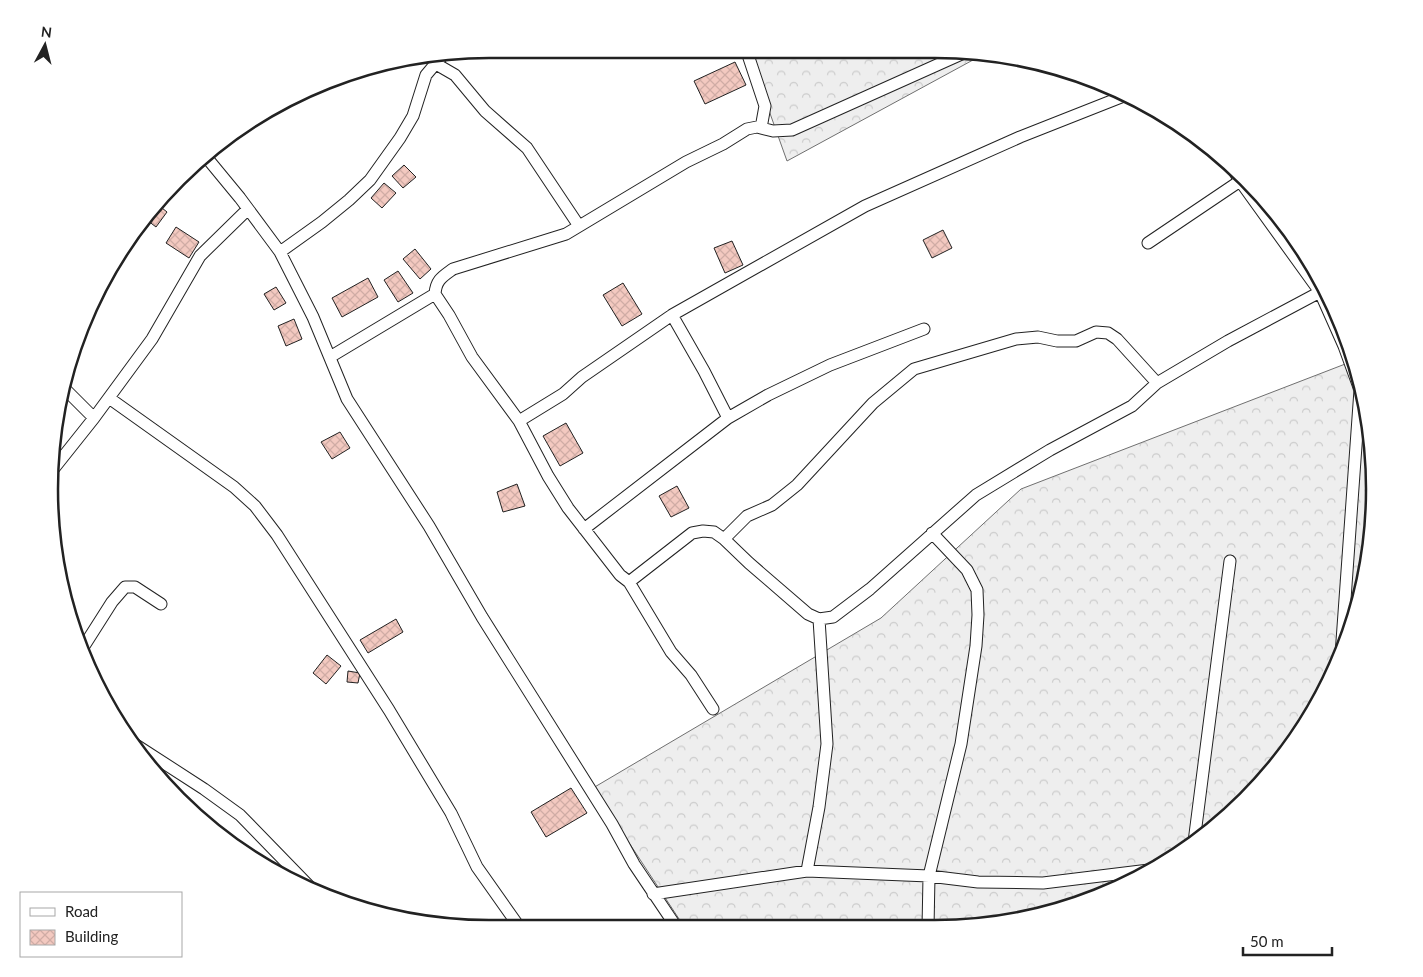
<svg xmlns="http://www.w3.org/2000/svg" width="1423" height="977" font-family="Lato,sans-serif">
  <defs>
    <pattern id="forest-crowns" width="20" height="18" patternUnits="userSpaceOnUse" patternTransform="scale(1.25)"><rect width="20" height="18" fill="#eee"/><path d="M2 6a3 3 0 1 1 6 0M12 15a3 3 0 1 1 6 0" fill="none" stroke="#ccc"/></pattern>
    <pattern id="building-cross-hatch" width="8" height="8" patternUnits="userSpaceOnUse" patternTransform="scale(1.25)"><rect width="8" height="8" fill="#f3c9c0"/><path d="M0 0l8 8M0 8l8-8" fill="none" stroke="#d0aca5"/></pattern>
  </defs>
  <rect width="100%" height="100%" fill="#fff"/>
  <!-- forest -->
  <path fill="url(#forest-crowns)" stroke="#6f6f6f" d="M747 49H934L984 54 787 161Z
    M1353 361 1366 402 1374 488 1366 574 1341 657 1300 733 1246 799 1179 854 1103 895 1021 920 934 928H685L593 788 881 618 1021 489Z"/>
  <!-- building -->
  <path fill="url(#building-cross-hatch)" stroke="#222" d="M735 62 746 85 705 104 694 81Z
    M404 165 416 177 403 188 392 176Z
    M384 183 396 193 382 208 371 198Z
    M157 204 167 212 156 227 143 217Z
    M176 227 199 242 189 258 166 243Z
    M943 230 952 248 932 258 923 240Z
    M732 241 743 265 725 273 714 248Z
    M415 249 431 269 420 279 403 259Z
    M398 271 413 293 398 302 384 280Z
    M368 278 378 297 342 317 332 298Z
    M623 283 642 314 622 326 603 295Z
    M276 287 286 303 274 310 264 294Z
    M294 319 302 339 286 346 278 326Z
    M566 423 583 453 560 466 543 436Z
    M340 432 350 448 332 459 321 442Z
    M517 484 525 506 503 512 497 492Z
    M677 486 689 508 671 517 659 496Z
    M396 619 403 632 368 653 360 640Z
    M327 655 341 666 326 684 313 673Z
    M348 671 360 673 358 683 347 682Z
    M571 788 587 813 546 837 531 812Z"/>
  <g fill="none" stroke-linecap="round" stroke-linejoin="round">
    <!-- street casing -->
    <g stroke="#222" stroke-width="13">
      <path id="street" d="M746 49 765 106 761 128
        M436 64 455 75 485 111 527 148 579 226
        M207 158 240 198 280 252 313 317 347 399 429 526 482 617 612 824 634 864 677 928
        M1233 169 1240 181 1320 292 1344 346 1360 390 1341 655
        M1148 243 1240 181
        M280 252 322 222 349 200 370 180 400 138 413 116 426 75 442 56
        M435 294 449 315 472 357 519 421 563 394 582 377 672 315 865 206 1020 137 1129 94
        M672 315 704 371 728 418
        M330 357 435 294C436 280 442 277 453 269L566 234 686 162 723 144 747 129 757 127 773 131 792 130 966 52
        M66 390 94 418
        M109 398 234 487 255 506 277 535 389 710 451 813 477 867 520 928
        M519 421 548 476 568 508 620 575 629 582 671 652 691 675 713 709
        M51 472 94 418 152 339 200 256 248 209
        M584 529 728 418 768 395 830 365 924 329
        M724 539 747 516 772 505 797 485 873 403 914 369 1016 339 1038 337 1057 341H1076L1096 332 1108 333 1117 339 1157 383
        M629 582 692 533 703 531 714 532 724 539 749 563 808 614 819 619 833 617 870 589 976 495 1050 450 1132 406 1157 383 1228 341 1320 292
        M84 646 112 602 125 587H135L161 604
        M136 745 204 789 240 815 312 889
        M1194 842 1230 561
        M807 871 819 807 827 744 819 619
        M653 894 807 871 929 876 978 882 1043 883 1149 870
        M928 928 929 876 961 744 976 646 978 615 977 590 967 570 932 533"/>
    </g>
    <!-- street -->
    <use href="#street" stroke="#fff" stroke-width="11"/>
  </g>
  <!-- crop -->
  <path d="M0 0H1423V977H0ZM489 58H935A431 431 0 0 1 1366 489V489A431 431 0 0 1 935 920H489A431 431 0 0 1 58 489V489A431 431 0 0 1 489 58Z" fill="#fff" fill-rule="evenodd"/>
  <path fill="none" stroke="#222" stroke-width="2.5" d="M489 58H935A431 431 0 0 1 1366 489V489A431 431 0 0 1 935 920H489A431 431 0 0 1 58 489V489A431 431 0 0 1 489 58Z"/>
  <!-- legend -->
  <rect x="20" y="892" width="162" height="65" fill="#ffffff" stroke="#a7a7a7"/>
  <rect x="30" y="908" width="25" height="8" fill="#ffffff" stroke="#a7a7a7"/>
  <text x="65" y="917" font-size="15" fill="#222222">Road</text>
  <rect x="30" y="930" width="25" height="15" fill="url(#building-cross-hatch)" stroke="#a7a7a7"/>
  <text x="65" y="942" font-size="15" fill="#222222">Building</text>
  <!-- north arrow -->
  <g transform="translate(45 45) rotate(7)" stroke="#ffffff" stroke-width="4" paint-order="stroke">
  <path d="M0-4L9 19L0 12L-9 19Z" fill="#222222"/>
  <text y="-8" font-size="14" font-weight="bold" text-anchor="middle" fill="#222222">N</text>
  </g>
  <!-- scale -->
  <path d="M1243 947v8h89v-8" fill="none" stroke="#222222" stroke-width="2.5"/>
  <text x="1250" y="947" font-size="15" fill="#222222" stroke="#ffffff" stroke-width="4" paint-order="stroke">50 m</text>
</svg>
